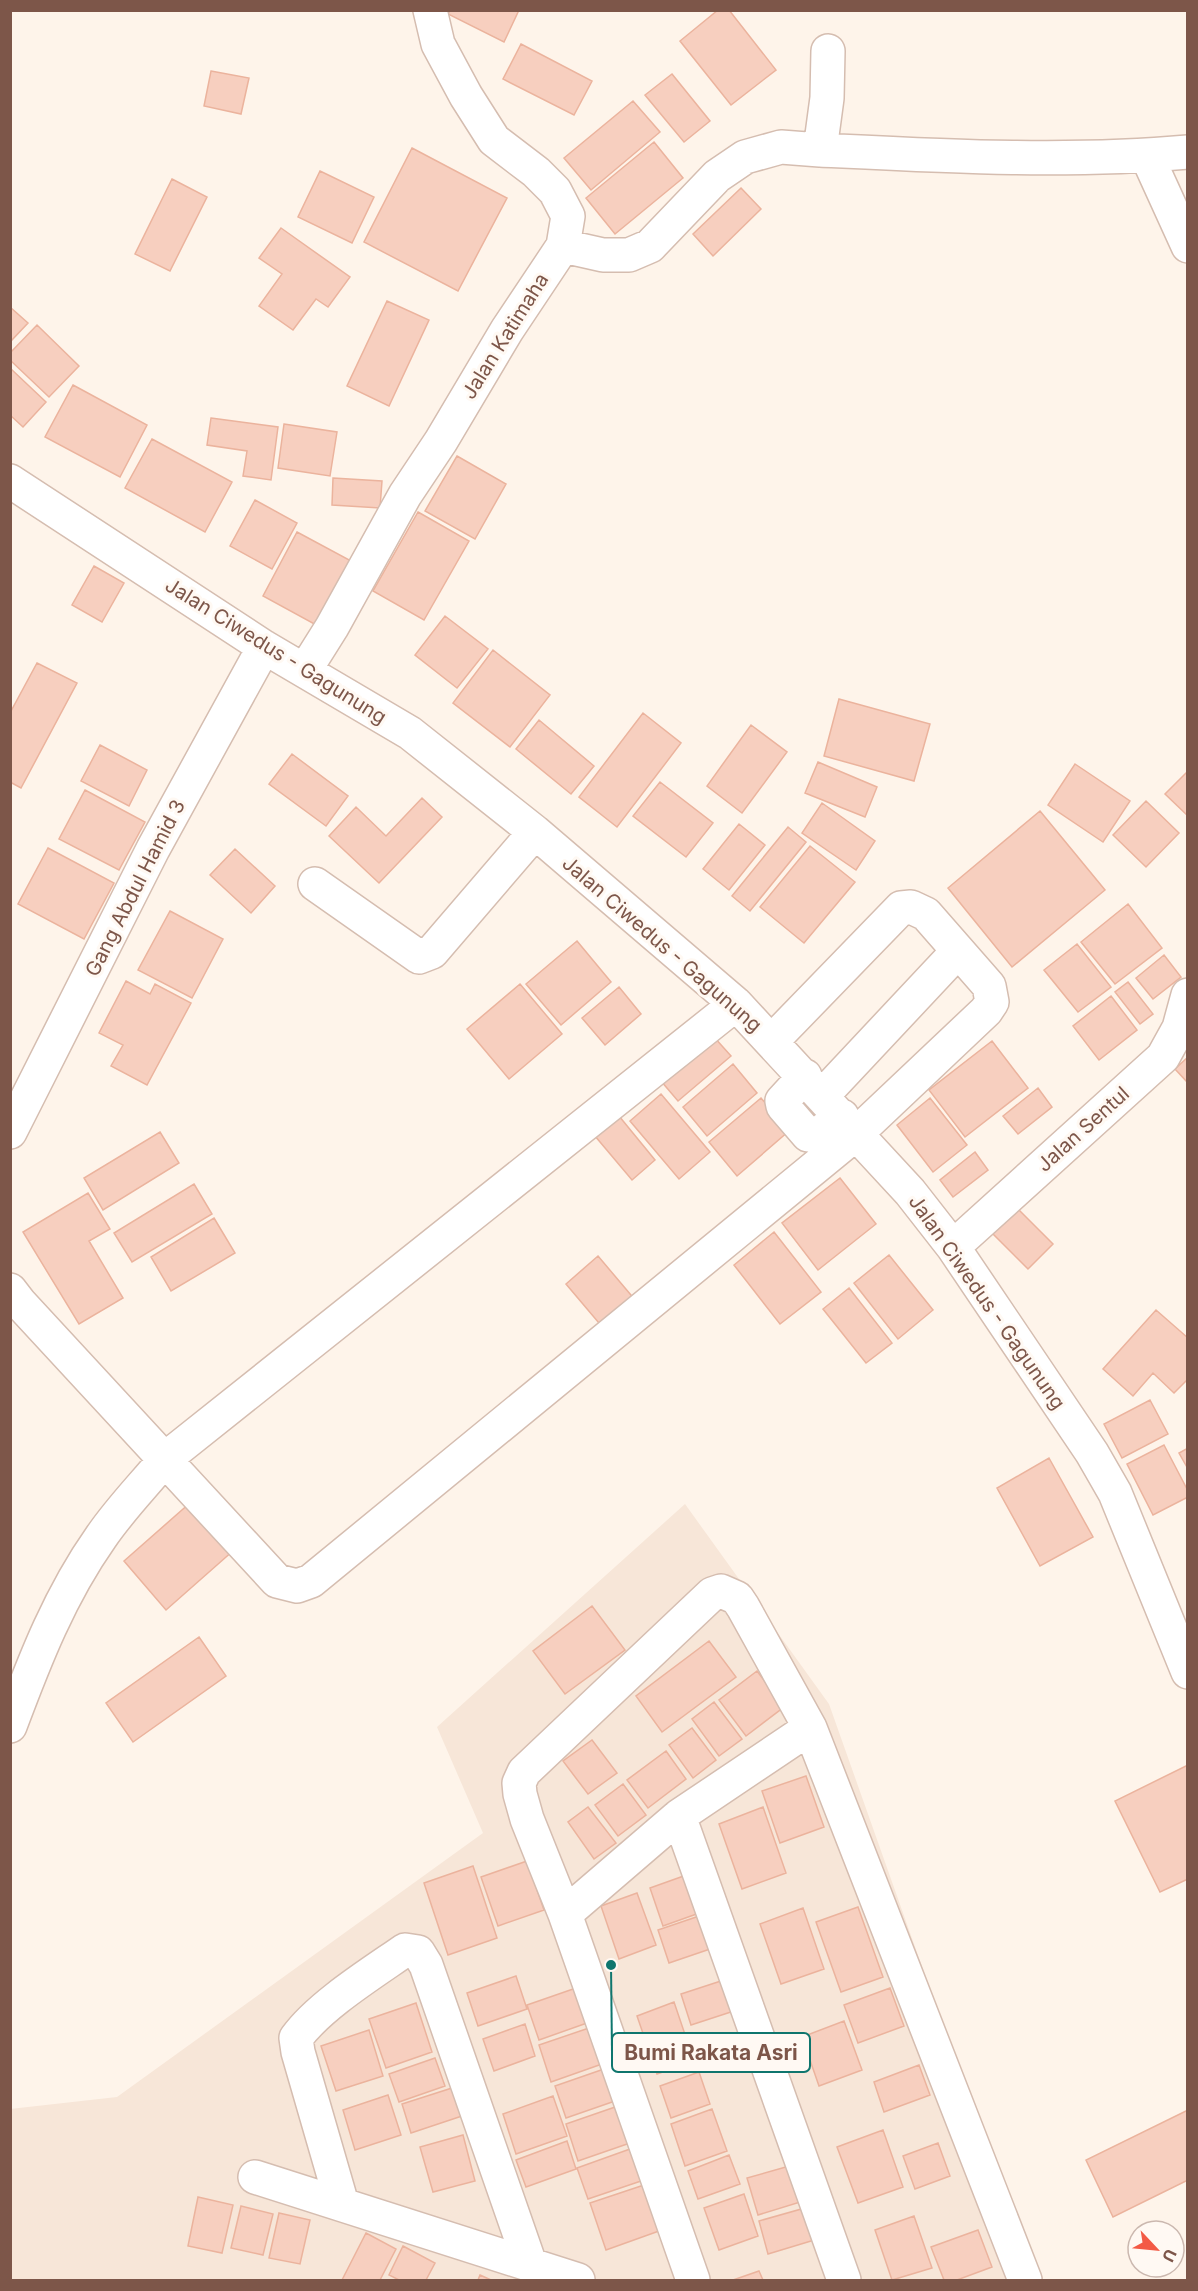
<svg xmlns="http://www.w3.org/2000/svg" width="1198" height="2291" font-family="Inter,sans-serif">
  <rect width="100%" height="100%" fill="#fef4ea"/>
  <!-- residential -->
  <path fill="#f7e6d8" d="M685 1504 829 1704 1033 2280H11L10 2109 117 2097 483 1833 437 1727Z"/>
  <!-- building -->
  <path fill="#f7cfbf" stroke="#ebb39d" stroke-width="1.5" d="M450 10H519L504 42 448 14Z
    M718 10H729L776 70 731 105 680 41Z
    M521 44 592 81 574 115 503 79Z
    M211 71 249 78 241 114 204 106Z
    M672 74 710 121 684 142 645 95Z
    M633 101 660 132 591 190 564 158Z
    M654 142 683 178 615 234 586 198Z
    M412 148 507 198 458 291 364 242Z
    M320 171 374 197 352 243 298 217Z
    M172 179 207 197 170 271 135 254Z
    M741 188 761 209 713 256 693 234Z
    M281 228 350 277 328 307 316 299 293 330 259 306 282 274 259 258Z
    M387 301 429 320 389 406 347 386Z
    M10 307 28 323 10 342Z
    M37 325 79 366 49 397 10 360V353Z
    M10 368 46 402 23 427 10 415Z
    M73 385 147 425 120 477 45 437Z
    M211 418 278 427 271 480 243 476 247 451 207 445Z
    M284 424 337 432 330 476 278 468Z
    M152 439 232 482 205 532 125 488Z
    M457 456 506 484 475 539 425 511Z
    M333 478 382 481 380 508 332 505Z
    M255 500 297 523 272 569 230 546Z
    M418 512 469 541 424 620 373 591Z
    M297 532 353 562 318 626 263 596Z
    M94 566 124 583 102 622 72 605Z
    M445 616 488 649 457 688 415 655Z
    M493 650 550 695 510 747 453 703Z
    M37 663 77 683 21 788 10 782V713Z
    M839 699 930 724 914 781 824 756Z
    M643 713 681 743 617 827 579 797Z
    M539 720 594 766 571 794 516 749Z
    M751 725 787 752 742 813 707 786Z
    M100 745 147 770 129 806 81 781Z
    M292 754 348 796 326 826 269 784Z
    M818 762 877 787 865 817 805 793Z
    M1075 764 1130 801 1103 842 1048 805Z
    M1188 771V816L1165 794Z
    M660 782 713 823 686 857 633 816Z
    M85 790 145 822 119 870 59 839Z
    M422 798 442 817 379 883 329 836 356 807 386 836Z
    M1146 801 1179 833 1146 867 1113 835Z
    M822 803 875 841 856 870 802 833Z
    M1040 811 1105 890 1012 967 948 888Z
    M739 824 765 845 729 890 703 869Z
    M788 827 806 842 750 911 732 896Z
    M810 846 855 882 804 943 760 907Z
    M48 848 114 883 84 939 18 904Z
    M235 849 275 886 251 913 210 875Z
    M1128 904 1162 948 1115 984 1081 942Z
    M170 911 223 939 192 998 138 970Z
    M577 941 611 982 561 1025 526 984Z
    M1077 944 1111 987 1078 1012 1044 970Z
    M1164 955 1181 977 1153 999 1136 978Z
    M126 981 150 994 155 984 191 1003 147 1085 111 1066 123 1045 99 1033Z
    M1128 982 1153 1014 1140 1024 1115 992Z
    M520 984 562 1034 509 1079 467 1029Z
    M619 987 641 1014 605 1045 582 1018Z
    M1111 996 1137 1030 1099 1060 1073 1026Z
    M714 1037 731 1056 678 1101 661 1081Z
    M992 1041 1028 1088 965 1137 929 1090Z
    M1188 1057V1083L1175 1069Z
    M733 1064 757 1093 707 1136 683 1107Z
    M1038 1088 1052 1107 1018 1134 1003 1116Z
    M661 1094 710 1152 679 1179 630 1121Z
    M761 1098 789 1131 737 1176 709 1142Z
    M930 1098 967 1145 933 1172 897 1125Z
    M619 1116 655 1160 632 1180 595 1136Z
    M160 1132 179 1163 103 1210 84 1178Z
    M975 1152 988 1170 953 1197 940 1180Z
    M840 1178 876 1224 818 1270 782 1223Z
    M194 1184 212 1214 132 1262 114 1233Z
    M88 1193 110 1229 89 1241 123 1298 79 1324 23 1232Z
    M1013 1204 1053 1244 1028 1269 988 1229Z
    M214 1218 235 1253 171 1291 151 1257Z
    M774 1232 821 1292 780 1324 734 1265Z
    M889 1255 933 1310 898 1339 854 1283Z
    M598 1256 636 1301 604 1329 566 1284Z
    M849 1288 892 1343 866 1363 823 1309Z
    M1156 1310 1188 1338V1379L1174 1393 1153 1373 1133 1396 1103 1369Z
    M1150 1400 1168 1434 1122 1458 1104 1424Z
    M1164 1445 1188 1491V1497L1153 1515 1127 1464Z
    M1188 1448V1469L1179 1453Z
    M1049 1458 1093 1537 1040 1566 997 1488Z
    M191 1502 234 1550 166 1610 124 1561Z
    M592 1606 625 1650 565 1694 533 1651Z
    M199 1637 226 1676 133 1742 106 1703Z
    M709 1641 736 1677 662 1732 636 1696Z
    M757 1671 784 1707 746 1736 719 1700Z
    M714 1702 742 1739 719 1756 692 1719Z
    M692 1728 716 1760 693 1778 669 1745Z
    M592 1740 617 1773 588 1794 563 1761Z
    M666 1751 686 1779 648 1808 627 1780Z
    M1188 1765V1879L1160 1892 1115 1801Z
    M806 1776 824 1827 780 1843 762 1791Z
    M623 1784 646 1815 618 1836 595 1805Z
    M588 1807 616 1843 594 1859 568 1822Z
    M763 1807 786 1873 742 1889 719 1824Z
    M527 1861 544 1910 498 1926 481 1877Z
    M473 1866 497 1938 448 1955 424 1883Z
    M692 1873 705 1911 663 1926 650 1888Z
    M637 1893 656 1945 619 1959 601 1906Z
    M858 1907 883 1977 841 1992 816 1922Z
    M803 1908 824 1969 781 1984 760 1924Z
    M705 1914 716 1947 669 1963 658 1930Z
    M516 1976 527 2009 478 2026 467 1993Z
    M727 1979 737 2010 691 2025 681 1994Z
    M576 1988 587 2023 539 2040 527 2005Z
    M890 1988 904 2026 858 2043 844 2005Z
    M674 2002 694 2061 657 2074 637 2016Z
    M416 2003 432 2052 386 2068 369 2019Z
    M844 2021 862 2070 819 2086 802 2037Z
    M525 2024 535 2056 494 2071 483 2039Z
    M589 2028 602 2064 551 2082 539 2045Z
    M369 2030 383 2076 336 2091 321 2046Z
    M435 2058 445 2086 399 2102 389 2074Z
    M919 2065 930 2095 884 2112 874 2082Z
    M604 2069 615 2101 566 2118 555 2086Z
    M699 2072 710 2104 671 2118 660 2086Z
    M452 2088 462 2116 411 2133 402 2104Z
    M388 2095 401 2135 355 2150 343 2110Z
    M553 2096 567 2136 516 2154 503 2114Z
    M618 2106 630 2143 578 2161 566 2124Z
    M712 2109 727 2151 685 2166 671 2124Z
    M1188 2110V2180L1113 2217 1086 2160Z
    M883 2130 903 2187 858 2203 837 2147Z
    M463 2135 475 2181 433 2192 420 2147Z
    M567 2141 576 2169 526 2187 516 2160Z
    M938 2143 950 2176 915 2189 903 2156Z
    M630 2149 641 2181 588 2199 577 2168Z
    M729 2155 740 2184 698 2199 688 2171Z
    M800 2163 810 2199 758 2215 747 2178Z
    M644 2185 659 2231 606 2250 590 2203Z
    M744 2194 758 2236 719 2250 704 2208Z
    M198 2197 233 2205 222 2253 188 2246Z
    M241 2206 273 2214 263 2255 231 2248Z
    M812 2206 821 2238 768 2254 759 2221Z
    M279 2213 310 2220 300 2264 269 2258Z
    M914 2216 932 2268 892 2280 875 2230Z
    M978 2230 992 2267 957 2280H944L931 2247Z
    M366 2233 396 2249 380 2280H342Z
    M403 2246 435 2263 426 2280H399L389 2275Z
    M759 2271 763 2280H733Z
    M480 2275 491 2280H478Z"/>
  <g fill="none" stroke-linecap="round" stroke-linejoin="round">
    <!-- minor casing -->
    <g stroke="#d5bdb0" stroke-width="36">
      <path id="minor" d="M820 150C942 156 1066 163 1188 152
        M1147 156 1188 246
        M563 246 603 255H629L650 246 717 176 745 157 781 147 820 150 827 98 828 51
        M10 481 264 647 410 733 535 832 736 1004 910 1192 953 1247 1092 1453 1115 1493 1188 1672
        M305 670 332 627 405 495 441 441 507 330 563 246 568 216 555 191 536 172 494 140 466 96 438 44 430 10
        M315 884 419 957 432 952 535 832
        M805 1076 782 1101 783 1106 808 1135H817L842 1116
        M823 1095 958 951
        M10 1132 153 849 264 647
        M953 1247 1163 1057 1179 1028 1188 995
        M10 1290 20 1303 277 1581 297 1586 311 1581 857 1133 986 1011 992 1002 989 986 926 914 911 907 901 908 772 1041
        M10 1726C35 1659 60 1595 101 1537 120 1509 144 1485 165 1459L736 1004
        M679 1816 810 1728 1025 2280
        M565 1914 679 1816 844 2280
        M255 2177 578 2280
        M342 2204 298 2052 296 2038C319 2006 372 1973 405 1950L418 1952 426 1965 530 2264
        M693 2280 565 1914 527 1819 520 1794 519 1783 524 1772 712 1594 721 1591 737 1598 743 1607 810 1728"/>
    </g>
    <!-- minor -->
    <use href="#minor" stroke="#fff" stroke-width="33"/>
  </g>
  <g text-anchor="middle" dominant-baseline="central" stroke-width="6" stroke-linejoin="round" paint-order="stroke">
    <!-- street labels -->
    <g font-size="20" fill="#7d5649" stroke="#fff9f3">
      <text transform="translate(505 336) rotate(-58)">Jalan Katimaha</text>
      <text transform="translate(276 651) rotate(32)">Jalan Ciwedus - Gagunung</text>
      <text transform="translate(135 888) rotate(-63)">Gang Abdul Hamid 3</text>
      <text transform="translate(662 944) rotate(41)">Jalan Ciwedus - Gagunung</text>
      <text transform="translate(1083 1129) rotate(-42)">Jalan Sentul</text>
      <text transform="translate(987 1302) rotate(55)">Jalan Ciwedus - Gagunung</text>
    </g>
  </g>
  <!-- callouts -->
  <path fill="none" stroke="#0f766e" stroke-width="2" d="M611 1965L612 2053"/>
  <circle fill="#0f766e" stroke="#fff9f3" stroke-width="2" cx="611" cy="1965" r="6"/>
  <rect fill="#fff9f3" stroke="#0f766e" stroke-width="2" x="612" y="2033" width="198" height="39" rx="6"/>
  <g font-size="21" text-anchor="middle" font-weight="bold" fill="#7d5649">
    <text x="711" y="2060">Bumi Rakata Asri</text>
  </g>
  <!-- border -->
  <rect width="1198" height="2291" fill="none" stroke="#7d5649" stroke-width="24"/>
  <!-- north arrow -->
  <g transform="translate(1156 2249) rotate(116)"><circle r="28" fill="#fff9f3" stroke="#cbb8af" stroke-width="1.5"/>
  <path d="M0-4.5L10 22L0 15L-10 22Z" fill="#f35a45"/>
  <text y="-9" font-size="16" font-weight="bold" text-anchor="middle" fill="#7d5649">U</text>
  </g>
</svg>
